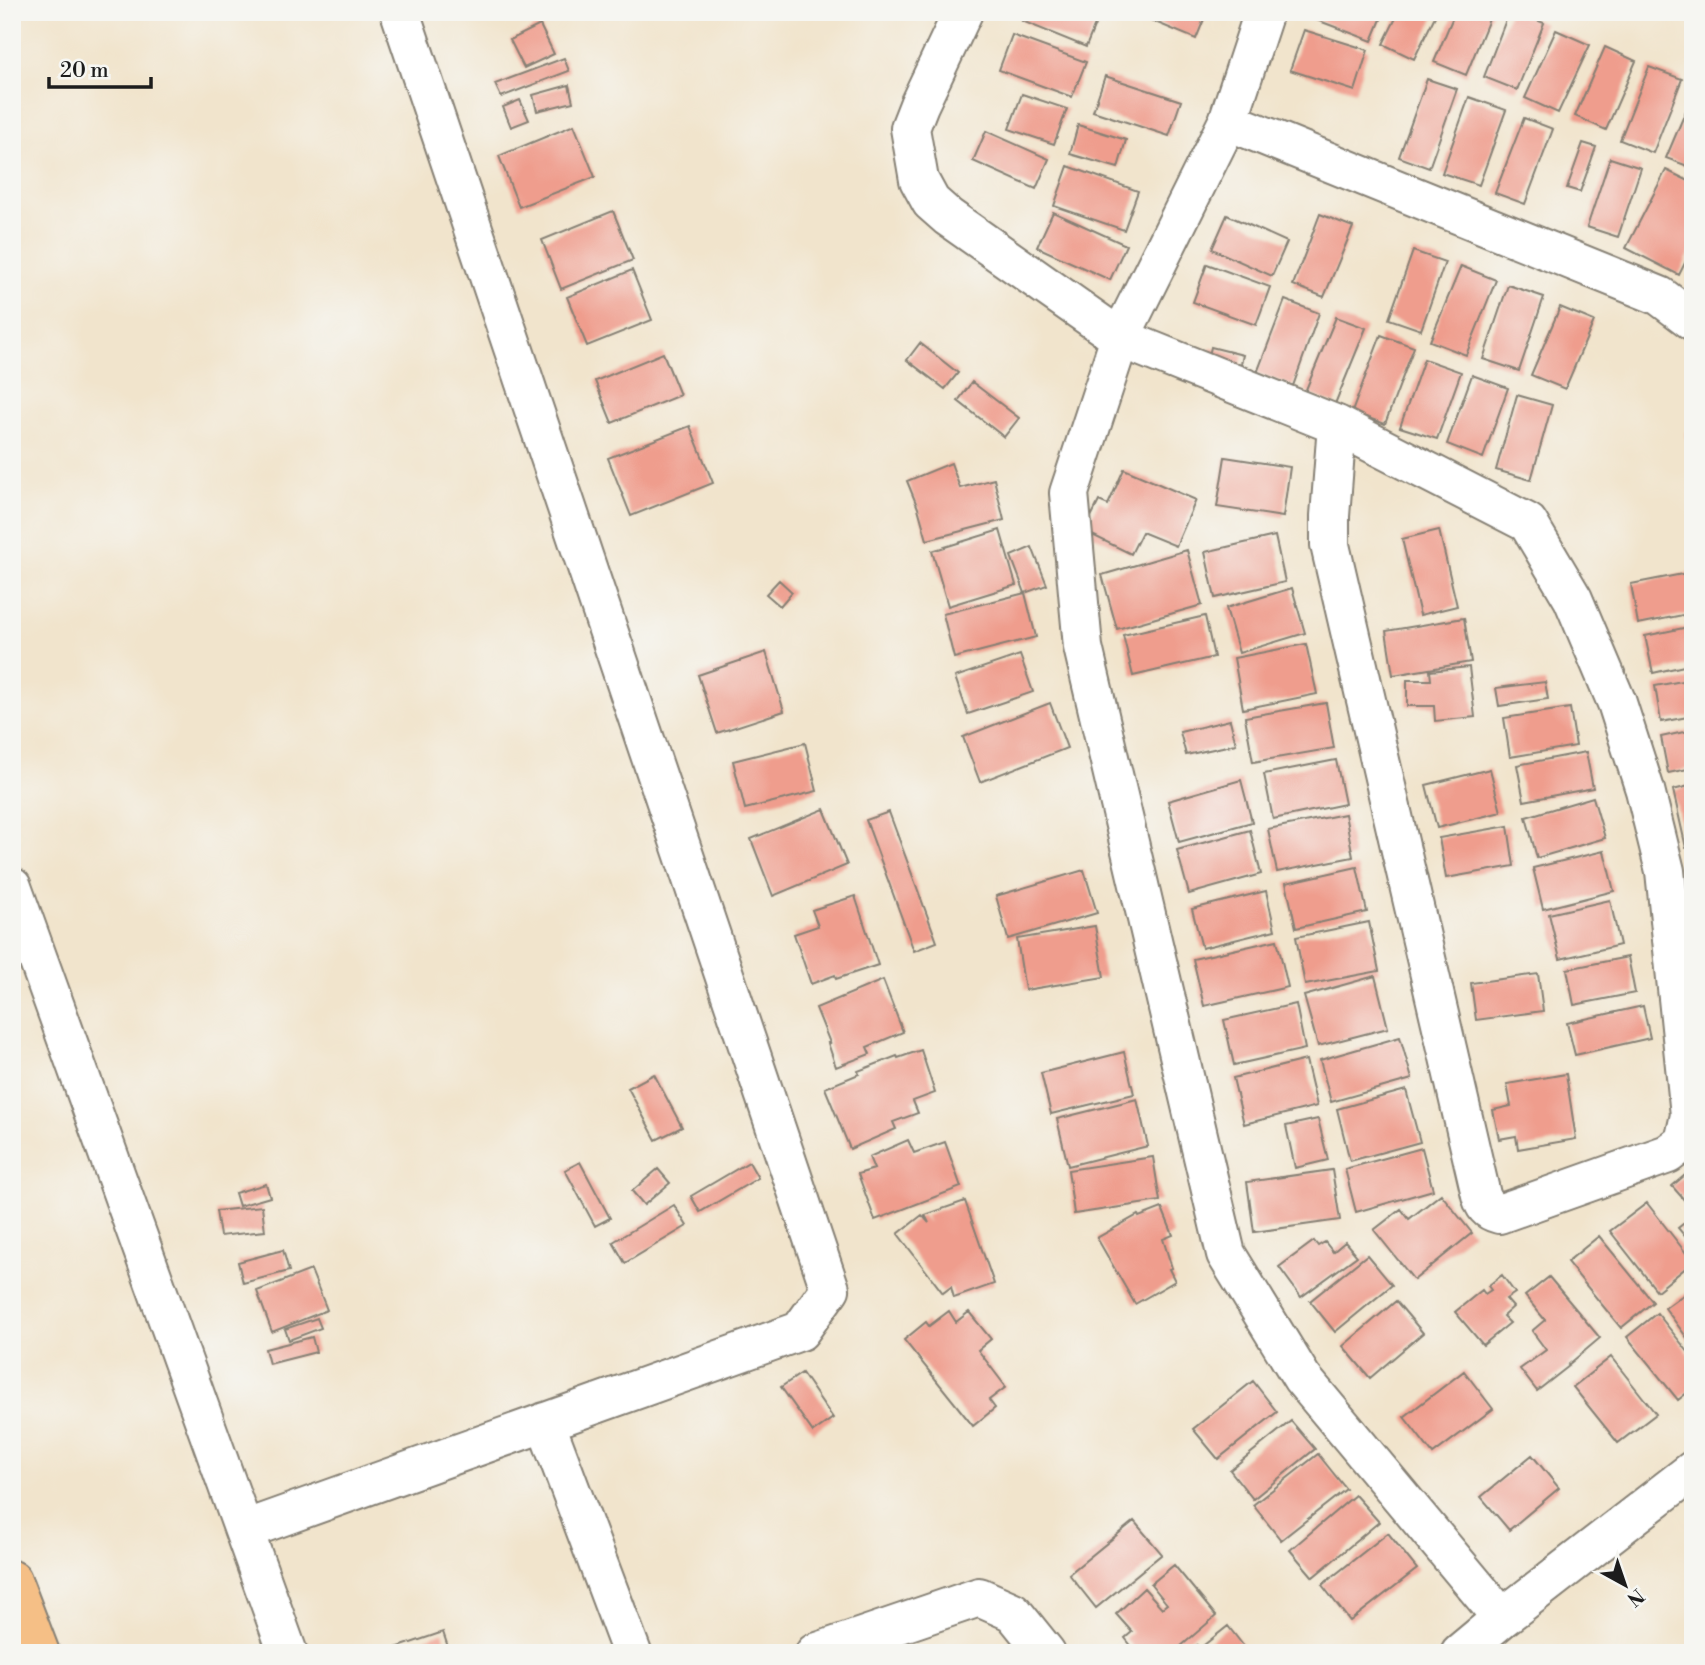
<svg xmlns="http://www.w3.org/2000/svg" width="1705" height="1665" font-family="'Libre Bodoni',serif">
  <rect width="100%" height="100%" fill="#f6f6f2"/>
  <filter id="ink" filterUnits="userSpaceOnUse"><feTurbulence type="fractalNoise" baseFrequency=".0143" numOctaves="2"/><feDisplacementMap in="SourceGraphic" scale="14" xChannelSelector="R" yChannelSelector="G"/><feConvolveMatrix kernelMatrix="1 2 1 2 8 2 1 2 1" color-interpolation-filters="sRGB"/></filter>
  <filter id="wash" filterUnits="userSpaceOnUse"><feTurbulence type="fractalNoise" baseFrequency=".00686" numOctaves="4" result="noise"/><feDisplacementMap in="SourceGraphic" scale="28" xChannelSelector="R" yChannelSelector="G"/><feGaussianBlur stdDeviation="1.57" result="paint"/><feColorMatrix in="noise" values="0 0 0 0 0 0 0 0 0 0 0 0 0 0 0 0 0 1.4 0 .05"/><feComposite in="paint" operator="in"/></filter>
  <g filter="url(#wash)">
    <rect width="100%" height="100%" fill="#f1e4cc"/>
    <g id="blocks">
      <!-- building -->
      <path fill="#ef9d8d" d="M1026 12H1093L1099 15 1086 47 1022 21Z
        M1131 12H1207L1196 39Z
        M1310 12H1384L1372 41 1309 17Z
        M1399 12H1437L1414 59 1383 44Z
        M1455 12H1492L1466 75 1434 62Z
        M1509 12H1516L1544 23 1517 90 1484 77Z
        M540 25 554 54 524 68 510 40Z
        M1304 30 1368 50 1355 91 1290 70Z
        M1556 30 1590 45 1558 113 1525 98Z
        M1012 35 1086 62 1072 97 999 70Z
        M1605 47 1636 61 1606 130 1575 116Z
        M564 58 569 71 501 97 495 84Z
        M1649 67 1682 79 1653 153 1620 140Z
        M1105 76 1181 101 1169 136 1093 111Z
        M1427 79 1457 89 1429 168 1399 157Z
        M569 85 573 102 537 111 533 95Z
        M1022 94 1067 109 1054 144 1009 129Z
        M1693 94V168L1666 158Z
        M1469 97 1506 110 1479 185 1442 173Z
        M520 100 529 120 511 127 503 107Z
        M1524 118 1553 129 1525 204 1495 193Z
        M574 125 595 177 519 207 499 156Z
        M1078 125 1126 140 1118 168 1070 154Z
        M986 131 1049 159 1036 189 973 161Z
        M1583 143 1596 147 1580 192 1567 188Z
        M1610 158 1641 168 1618 237 1587 227Z
        M1068 166 1138 191 1124 230 1054 206Z
        M1666 170 1693 183V247L1679 275 1626 248Z
        M613 211 633 260 561 289 542 240Z
        M1053 212 1126 245 1110 280 1037 247Z
        M1320 214 1353 227 1324 297 1293 285Z
        M1227 215 1287 242 1272 276 1212 249Z
        M1413 251 1445 262 1421 330 1389 319Z
        M1207 264 1270 287 1256 325 1193 302Z
        M1461 266 1496 280 1466 355 1430 341Z
        M632 270 652 320 587 346 567 297Z
        M1508 285 1544 297 1519 371 1483 359Z
        M1285 300 1319 313 1293 386 1257 373Z
        M1560 307 1594 321 1565 389 1531 375Z
        M1336 317 1366 328 1335 404 1305 392Z
        M1381 335 1414 347 1385 424 1352 412Z
        M920 343 958 373 945 389 907 360Z
        M1211 347 1243 355 1239 372 1207 364Z
        M663 353 680 395 612 423 595 381Z
        M1424 359 1461 372 1437 439 1400 427Z
        M1472 375 1508 388 1483 458 1447 444Z
        M972 382 1019 418 1004 437 958 401Z
        M1517 395 1552 405 1531 480 1496 470Z
        M690 426 713 483 631 516 608 458Z
        M1693 431V465H1691L1686 432Z
        M1225 457 1290 467 1283 517 1217 507Z
        M951 463 960 488 994 479 1004 520 927 540 918 508 907 481Z
        M1124 469 1196 500 1176 546 1142 532 1131 554 1084 531 1099 501 1108 505Z
        M1000 530 1016 585 948 606 932 551Z
        M1439 530 1457 606 1420 615 1402 539Z
        M1275 536 1285 582 1215 598 1205 552Z
        M1032 547 1047 585 1025 593 1011 556Z
        M1187 550 1202 605 1117 629 1102 575Z
        M1693 572V613L1638 624 1631 584Z
        M779 580 792 592 780 606 766 594Z
        M1292 588 1305 633 1239 653 1226 608Z
        M1025 593 1036 637 954 658 943 614Z
        M1205 616 1214 657 1133 676 1123 635Z
        M1464 618 1471 662 1393 675 1386 631Z
        M1693 626V664L1653 673 1645 636Z
        M1306 644 1317 694 1243 709 1234 658Z
        M766 652 784 711 717 733 698 675Z
        M1020 655 1033 692 968 714 955 677Z
        M1469 667 1475 717 1435 721 1434 706H1407V680H1431L1430 671Z
        M1693 679V716L1661 722 1655 686Z
        M1545 682 1548 699 1499 706 1496 688Z
        M1050 703 1067 748 980 782 963 737Z
        M1326 703 1334 748 1253 762 1245 717Z
        M1570 708 1576 746 1510 757 1504 718Z
        M1230 720 1236 744 1186 755 1180 732Z
        M1693 730V768L1668 773 1661 737Z
        M805 743 817 791 745 809 733 761Z
        M1586 752 1593 788 1524 801 1517 765Z
        M1336 760 1345 804 1273 819 1264 774Z
        M1490 769 1501 812 1437 828 1426 785Z
        M1241 780 1252 822 1179 842 1168 801Z
        M1693 785V847L1686 848 1673 790Z
        M1593 797 1605 838 1537 858 1526 817Z
        M824 809 847 865 773 896 751 839Z
        M889 812 937 942 914 951 866 820Z
        M1345 814 1353 857 1277 872 1268 829Z
        M1508 826 1514 866 1446 878 1439 838Z
        M1250 830 1261 874 1189 894 1177 850Z
        M1604 851 1614 891 1543 909 1533 868Z
        M1357 867 1367 912 1296 928 1286 883Z
        M1084 870 1097 913 1008 939 996 896Z
        M1266 891 1275 930 1202 948 1192 909Z
        M855 896 878 965 836 979 835 975 811 984 794 934 818 926 812 910Z
        M1610 900 1620 945 1560 959 1549 914Z
        M1369 922 1379 971 1305 985 1296 937Z
        M1095 926 1104 977 1025 990 1017 939Z
        M1277 940 1288 987 1204 1006 1193 959Z
        M1628 957 1635 993 1574 1005 1567 969Z
        M1538 974 1543 1011 1476 1020 1471 983Z
        M1375 976 1388 1028 1318 1046 1304 996Z
        M883 980 903 1032 867 1047 870 1054 836 1067 828 1043H830L816 1008Z
        M1296 1004 1305 1049 1234 1065 1224 1020Z
        M1643 1006 1650 1038 1575 1055 1567 1023Z
        M1400 1037 1412 1079 1331 1102 1320 1060Z
        M921 1050 935 1093 913 1101 918 1113 893 1122 896 1129 850 1149 825 1088 859 1074 858 1071 897 1056 898 1058Z
        M1124 1052 1134 1094 1051 1114 1041 1073Z
        M1306 1060 1317 1106 1244 1124 1233 1078Z
        M654 1074 682 1127 656 1140 628 1088Z
        M1566 1074 1576 1139 1518 1149 1516 1136 1499 1139 1493 1110 1511 1106 1507 1084Z
        M1406 1090 1420 1142 1350 1161 1337 1109Z
        M1137 1099 1148 1146 1068 1166 1057 1119Z
        M1318 1119 1328 1160 1295 1168 1286 1126Z
        M908 1140 914 1153 945 1142 961 1187 875 1220 858 1174 874 1169 869 1157Z
        M1422 1148 1433 1190 1356 1212 1345 1169Z
        M1153 1157 1160 1201 1074 1214 1068 1170Z
        M580 1162 610 1218 595 1226 565 1170Z
        M749 1162 758 1178 700 1212 691 1196Z
        M658 1169 670 1183 644 1205 632 1191Z
        M1332 1170 1340 1220 1254 1232 1247 1182Z
        M1691 1170 1693 1173V1210L1672 1186Z
        M266 1184 270 1197 239 1206 235 1193Z
        M1441 1194 1472 1233 1414 1280 1374 1230 1401 1209 1409 1219Z
        M965 1201 994 1284 954 1298 951 1287 943 1293 898 1234 922 1215 929 1223 925 1215Z
        M1647 1203 1693 1262 1657 1291 1610 1231Z
        M674 1205 687 1226 625 1263 613 1242Z
        M262 1206 265 1231 220 1236 216 1211Z
        M1162 1208 1173 1235 1163 1239 1172 1268 1169 1269 1175 1281 1135 1304 1097 1238 1138 1215 1139 1217Z
        M1693 1216V1246L1678 1228Z
        M1599 1236 1653 1302 1621 1328 1567 1262Z
        M1314 1241 1318 1246 1325 1242 1333 1252 1345 1242 1357 1256 1301 1297 1279 1267Z
        M283 1250 289 1271 243 1283 238 1262Z
        M1367 1255 1392 1285 1335 1332 1310 1301Z
        M311 1270 327 1310 272 1332 257 1291Z
        M1502 1275 1515 1293 1506 1299 1513 1307 1503 1316 1510 1323 1483 1345 1455 1312 1482 1290 1485 1294 1491 1290 1488 1286Z
        M1549 1277 1600 1338 1568 1365 1569 1366 1537 1391 1520 1369 1546 1350 1532 1331 1545 1320 1525 1296Z
        M1693 1288V1346L1665 1308Z
        M1396 1301 1423 1333 1370 1378 1343 1346Z
        M949 1311 956 1322 969 1312 991 1339 978 1350 1006 1387 989 1400 995 1408 973 1426 904 1340 926 1322 929 1326Z
        M1657 1313 1693 1358V1388L1678 1400 1627 1337Z
        M317 1318 321 1328 289 1340 285 1329Z
        M312 1337 316 1352 269 1364 265 1349Z
        M1611 1357 1656 1414 1618 1443 1573 1387Z
        M1464 1371 1493 1409 1433 1454 1404 1417Z
        M802 1373 833 1418 813 1432 781 1387Z
        M1253 1381 1277 1412 1218 1459 1193 1429Z
        M1291 1421 1315 1449 1253 1499 1230 1470Z
        M1318 1454 1346 1489 1281 1540 1253 1505Z
        M1532 1455 1559 1488 1509 1530 1481 1497Z
        M1355 1495 1379 1522 1313 1577 1290 1550Z
        M1134 1521 1162 1554 1096 1608 1069 1574Z
        M1388 1533 1417 1569 1350 1621 1322 1585Z
        M1174 1565 1216 1616 1173 1653H1137L1125 1638 1132 1632 1116 1614 1144 1588 1162 1608 1167 1604 1151 1584Z
        M1228 1626 1249 1653H1188L1197 1645 1199 1649Z
        M443 1632 450 1653H384V1652Z"/>
    </g>
  </g>
  <g filter="url(#ink)">
    <use href="#blocks" fill-opacity="0" stroke="#868074" stroke-width="2"/>
    <g fill="none" stroke-linecap="round" stroke-linejoin="round">
      <!-- minor casing -->
      <g stroke="#868074" stroke-width="42">
        <path id="minor" d="M963 12 919 105 910 128 919 180 931 202 948 217 1120 338 1337 425 1528 523 1573 599 1617 703 1645 790 1665 871 1690 1115 1684 1142 1668 1154 1499 1214C1487 1211 1484 1206 1481 1195L1330 545V516L1337 425
          M1264 12 1228 121 1120 338 1069 493 1083 647 1226 1254 1302 1378 1502 1618
          M1228 121 1660 296 1693 321
          M12 887 288 1653
          M545 1422 632 1653
          M244 1530 800 1331 830 1289 400 12
          M815 1653 979 1597 1013 1612 1046 1653
          M1460 1653 1502 1618 1693 1470"/>
      </g>
      <!-- trunk casing -->
      <g stroke="#868074" stroke-width="42">
        <path id="trunk" d="M12 1580 40 1653"/>
      </g>
      <!-- minor -->
      <use href="#minor" stroke="#fff" stroke-width="38"/>
      <!-- trunk -->
      <use href="#trunk" stroke="#f5bf86" stroke-width="38"/>
    </g>
  </g>
  <!-- margin -->
  <rect width="1705" height="1665" fill="none" stroke="#f6f6f2" stroke-width="42"/>
  <!-- north arrow -->
  <g transform="translate(1625 1585) rotate(140)" stroke="#f6f6f2" stroke-width="5" paint-order="stroke">
  <path d="M0-5L12 26L0 18L-12 26Z" fill="#1c1c1c"/>
  <text y="-10" font-size="19" font-weight="bold" text-anchor="middle" fill="#1c1c1c">N</text>
  </g>
  <!-- scale -->
  <path d="M49 77v10h102v-10" fill="none" stroke="#1c1c1c" stroke-width="3.5"/>
  <text x="60" y="77" font-size="21" fill="#1c1c1c" stroke="#f6f6f2" stroke-width="5" paint-order="stroke">20 m</text>
</svg>
